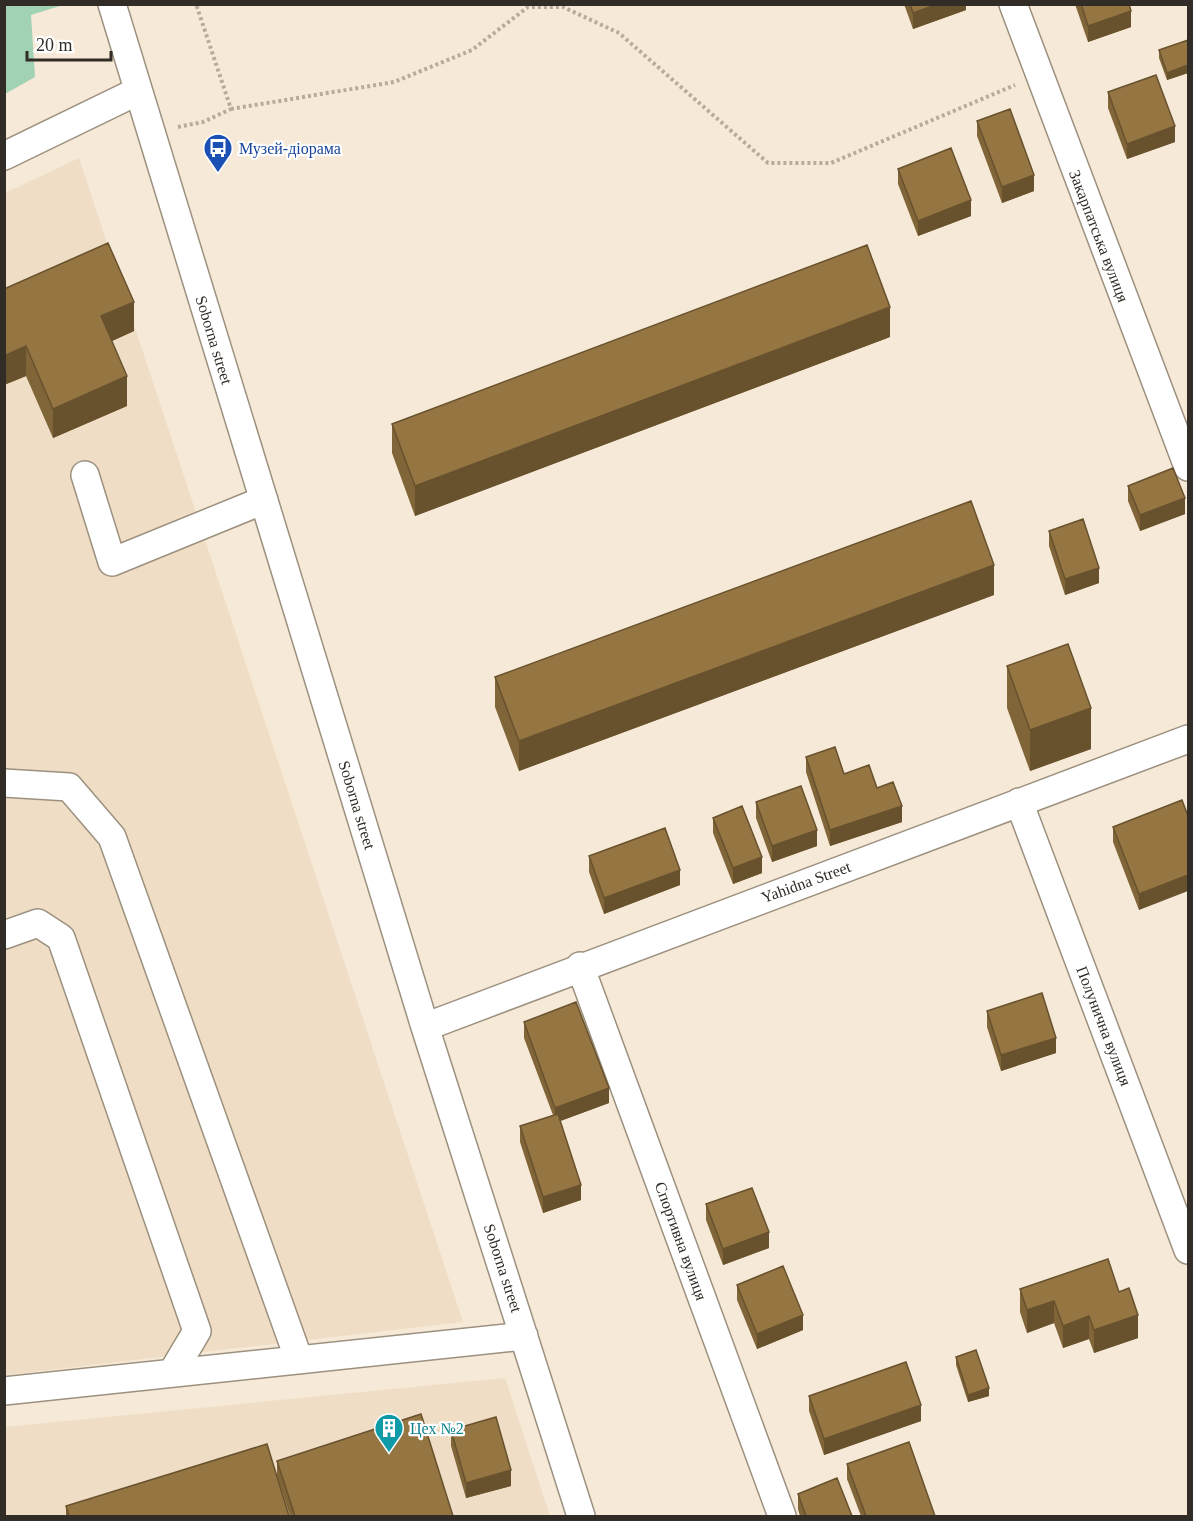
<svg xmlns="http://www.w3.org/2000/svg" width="1193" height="1521" font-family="Georgia,serif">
  <rect width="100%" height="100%" fill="#f7e9d7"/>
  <!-- built -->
  <path fill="#efdec5" d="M79 158 463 1322 5 1375V193Z
    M505 1378 550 1516H5V1427Z"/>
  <!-- green -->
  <path fill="#a2d2b4" d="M5 4 63 5 31 15 35 77 5 94Z"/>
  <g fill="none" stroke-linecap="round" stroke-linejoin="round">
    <!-- minor casing -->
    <g stroke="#9c907f" stroke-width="30">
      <path id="minor" d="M112 4 425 1027 581 1516
        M1013 4 1188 467
        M4 156 138 91
        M85 475 112 562 264 500
        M4 783 69 787 112 837 299 1360
        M1019 802 1188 1250
        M4 935 38 923 61 938 197 1331 172 1373
        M580 966 782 1516
        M425 1027 1188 739
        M4 1391 524 1336"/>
    </g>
    <!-- path -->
    <path stroke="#b6ab9d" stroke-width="4" stroke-dasharray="3 3" stroke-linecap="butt" d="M231 109 394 82 472 50 528 7H563L619 33 768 163H831L1015 85
      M178 127 203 122 231 109 196 4"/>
    <!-- minor -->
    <use href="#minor" stroke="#fff" stroke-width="27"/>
  </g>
  <!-- wall -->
  <path fill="#806539" d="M904 4H966V10L913 29Z
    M1075 4H1129L1131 27 1088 42Z
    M1188 40V73L1167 80 1159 58V50Z
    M1108 92 1175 142 1127 159 1108 108Z
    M977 121 1034 191 1002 203 977 136Z
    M898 169 971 216 918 236 898 184Z
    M4 289 134 331 112 341 127 406 53 438 26 376 4 385Z
    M890 337 415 516 392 453V424Z
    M1128 486 1185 514 1140 531 1128 501Z
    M1049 531 1099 583 1065 595 1049 546Z
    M994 595 519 771 495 707V677Z
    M1007 666 1091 749 1030 771 1007 708Z
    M806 757 877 788 902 822 830 846 806 772Z
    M756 802 817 846 772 862 756 818Z
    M1188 816 1139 910 1113 842V827Z
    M713 818 762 873 733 884 713 833Z
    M589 856 680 885 604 914 589 872Z
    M987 1011 1056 1053 1001 1071 987 1027Z
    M524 1022 609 1103 560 1121 581 1200 543 1213 520 1142V1126L553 1115 524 1038Z
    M706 1204 769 1248 723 1265 706 1220Z
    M737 1285 803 1330 757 1349 737 1300Z
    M1020 1289 1119 1292 1138 1338 1094 1353 1089 1339 1063 1348 1054 1323 1027 1333 1020 1312Z
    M956 1357 989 1396 968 1402 956 1365Z
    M809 1396 921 1421 824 1455 809 1411Z
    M451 1430 511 1486 466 1498 451 1446Z
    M277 1461 453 1516H290L277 1476Z
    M847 1464 935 1516H861L847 1479Z
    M798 1494 852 1516H800L798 1509Z
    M66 1506 289 1516H66Z"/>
  <!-- shaded-wall -->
  <path fill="#68522e" d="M938 4H966V10L913 29V13Z
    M1131 11V27L1088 42V26Z
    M1188 65V73L1167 80V73Z
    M1175 126V142L1127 159V144Z
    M1034 175V191L1002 203V187Z
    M971 200V216L918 236V221Z
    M134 302V331L101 346V316Z
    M890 307V337L415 516V486Z
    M26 346V376L4 385V356Z
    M127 376V406L53 438V409Z
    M1185 498V514L1140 531V515Z
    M994 565V595L519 771V741Z
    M1099 568V583L1065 595V579Z
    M1091 708V749L1030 771V730Z
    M902 806V822L830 846V830Z
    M817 830V846L772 862V846Z
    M762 857V873L733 884V868Z
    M680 870V885L604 914V898Z
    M1188 875V891L1139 910V894Z
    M1056 1038V1053L1001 1071V1055Z
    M609 1088V1103L555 1123V1108Z
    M581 1185V1200L543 1213V1197Z
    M769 1232V1248L723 1265V1249Z
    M1054 1301V1323L1027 1333V1310Z
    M803 1315V1330L757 1349V1334Z
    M1138 1315V1338L1094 1353V1330Z
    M1089 1316V1339L1063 1348V1326Z
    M989 1388V1396L968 1402V1395Z
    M921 1405V1421L824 1455V1439Z
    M511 1470V1486L466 1498V1483Z"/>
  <!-- building -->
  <path fill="#957542" stroke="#68522e" stroke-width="1.5" d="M910 4H938L913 13Z
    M1081 4H1129L1131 11 1088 26Z
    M1188 40V65L1167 73 1159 50Z
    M1156 75 1175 126 1127 144 1108 92Z
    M1010 109 1034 175 1002 187 977 121Z
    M951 148 971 200 918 221 898 169Z
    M108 243 134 302 101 316 127 376 53 409 26 346 4 356V289Z
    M867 245 890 307 415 486 392 424Z
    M1173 468 1185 498 1140 515 1128 486Z
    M971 501 994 565 519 741 495 677Z
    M1083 519 1099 568 1065 579 1049 531Z
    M1068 644 1091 708 1030 730 1007 666Z
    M835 747 844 774 869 765 877 788 893 782 902 806 830 830 806 757Z
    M801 786 817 830 772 846 756 802Z
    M1182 800 1188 816V875L1139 894 1113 827Z
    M742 806 762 857 733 868 713 818Z
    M665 828 680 870 604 898 589 856Z
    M1042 993 1056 1038 1001 1055 987 1011Z
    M576 1002 609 1088 555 1108 524 1022Z
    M558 1114 581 1185 543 1197 520 1126Z
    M752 1188 769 1232 723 1249 706 1204Z
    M1108 1259 1119 1292 1129 1288 1138 1315 1094 1330 1089 1316 1063 1326 1054 1301 1027 1310 1020 1289Z
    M783 1266 803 1315 757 1334 737 1285Z
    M976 1350 989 1388 968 1395 956 1357Z
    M906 1362 921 1405 824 1439 809 1396Z
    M421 1414 453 1516H295L277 1461Z
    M496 1417 511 1470 466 1483 451 1430Z
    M909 1442 935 1516H866L847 1464Z
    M267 1444 289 1516H69L66 1506Z
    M837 1478 852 1516H806L798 1494Z"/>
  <!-- icons -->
  <defs>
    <g id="bus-pin" transform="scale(1.5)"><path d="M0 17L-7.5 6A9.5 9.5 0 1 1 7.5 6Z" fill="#1a4fb4" stroke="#fff"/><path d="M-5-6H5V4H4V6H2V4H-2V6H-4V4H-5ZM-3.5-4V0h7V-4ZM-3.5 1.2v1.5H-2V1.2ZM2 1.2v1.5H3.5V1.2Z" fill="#fff"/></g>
    <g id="building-pin" transform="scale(1.5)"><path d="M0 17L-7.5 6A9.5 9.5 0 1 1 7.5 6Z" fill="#0f9aa8" stroke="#fff"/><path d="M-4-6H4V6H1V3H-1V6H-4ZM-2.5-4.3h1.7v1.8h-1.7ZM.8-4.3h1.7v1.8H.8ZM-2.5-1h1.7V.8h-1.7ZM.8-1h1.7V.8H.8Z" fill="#fff"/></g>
  </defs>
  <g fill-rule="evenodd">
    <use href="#bus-pin" x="218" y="148"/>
    <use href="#building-pin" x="389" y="1428"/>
  </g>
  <g text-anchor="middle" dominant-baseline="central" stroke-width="4.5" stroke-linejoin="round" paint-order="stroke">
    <!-- transit labels -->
    <g font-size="16" fill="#164399" stroke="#fff" text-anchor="start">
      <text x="239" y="148">Музей-діорама</text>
    </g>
    <!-- street labels -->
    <g font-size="16" fill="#312c25" stroke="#fff">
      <text transform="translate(1099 236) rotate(69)">Закарпатська вулиця</text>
      <text transform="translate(214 340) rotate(73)">Soborna street</text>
      <text transform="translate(357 805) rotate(73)">Soborna street</text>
      <text transform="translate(806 882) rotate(-20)">Yahidna Street</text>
      <text transform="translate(1104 1026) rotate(69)">Полунична вулиця</text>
      <text transform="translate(681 1241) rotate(70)">Спортивна вулиця</text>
      <text transform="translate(503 1268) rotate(72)">Soborna street</text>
    </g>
    <!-- culture labels -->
    <g font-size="16" fill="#0d838f" stroke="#fff" text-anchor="start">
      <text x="410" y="1428">Цех №2</text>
    </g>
  </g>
  <!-- border -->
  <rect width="1193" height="1521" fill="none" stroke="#312c25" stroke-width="12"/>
  <!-- scale -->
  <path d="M27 51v9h84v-9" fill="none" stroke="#312c25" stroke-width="3"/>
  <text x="36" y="51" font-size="18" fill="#312c25" stroke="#ffffff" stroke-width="4.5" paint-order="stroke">20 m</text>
</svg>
